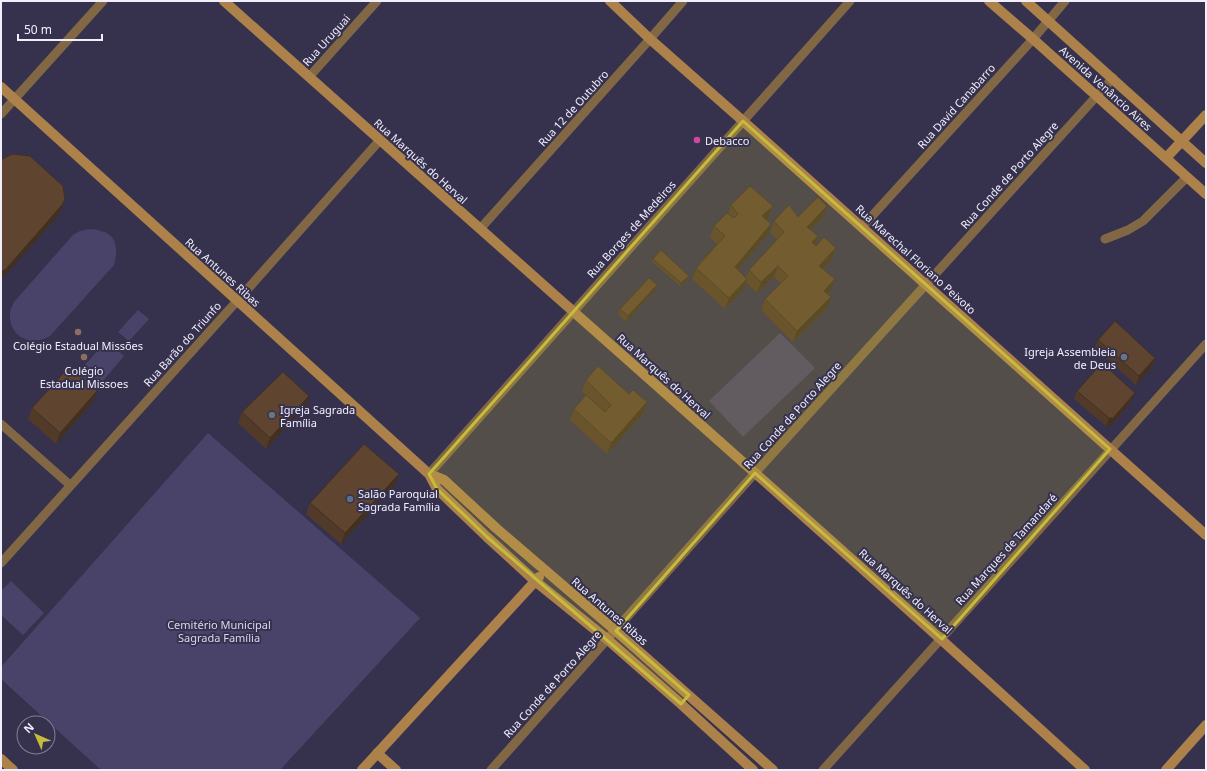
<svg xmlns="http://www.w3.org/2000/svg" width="1207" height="771" font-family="'Noto Sans',sans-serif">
  <rect width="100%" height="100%" fill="#36324e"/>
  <!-- green -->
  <path fill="#49436a" d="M90 229C114 231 120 242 114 265L50 336C31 347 9 337 10 314 10 310 12 306 14 302L73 235 80 231Z
    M138 310 149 319 129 341 118 332Z
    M780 333 815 368 743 437 709 401Z
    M107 340 124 356 95 390 77 374Z
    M208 433 420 618 280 770H101L1 679V667Z
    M11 581 44 613 23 635 1 615V591Z"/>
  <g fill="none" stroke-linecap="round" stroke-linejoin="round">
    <!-- street -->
    <path stroke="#826745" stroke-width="9" d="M309 77 377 1
      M1 114 103 1
      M862 227 1033 39 1065 1
      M480 229 650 39 683 1
      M1105 239 1128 230 1143 221 1187 177
      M1 424 70 485
      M429 474 850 1
      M1 563 237 301 380 140
      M491 770 755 473 1113 78
      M823 770 1206 344"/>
    <!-- secondary -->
    <path stroke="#ad814a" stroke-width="10" d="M224 1C511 258 801 510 1085 770
      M610 1 650 39 743 121 1206 535
      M989 1 1033 39 1206 194
      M1026 1 1206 163
      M1 87 429 474 444 480 496 528 616 631 773 770
      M1166 158 1206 115
      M429 474 437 489 487 537 535 581 608 640 681 704 753 770
      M377 753 396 770
      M1 759 13 770
      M362 770 539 577
      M1166 770 1206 725"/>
  </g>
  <!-- wall -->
  <path fill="#523a28" d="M731 205 773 206 769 217 766 219 767 235 738 269 746 278 749 270 777 240 770 232 774 221 798 217 827 206 823 217 811 230 815 245 832 259 823 269 831 290 827 294V308L793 342 761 310 765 299 781 283 774 277 757 293 746 282 743 290 725 309 692 279 696 268 717 244 710 237 714 226 728 214Z
    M653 259 689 276 688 279 680 286 652 262Z
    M655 290 626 322 618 314 620 309Z
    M1098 340 1155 358 1152 367 1136 385 1095 348Z
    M586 380 629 394 647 402 643 414 607 454 570 420 574 409 586 395 582 391Z
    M97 391 93 402 56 444 28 419 32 408Z
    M1077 391 1131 402 1110 427 1106 426 1074 399Z
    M305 407 266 449 238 423 242 412Z
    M399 474 395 485 341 544 306 514 310 503Z"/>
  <!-- shaded-wall -->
  <path fill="#423021" d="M65 199 61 210 58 216 1 280V272Z
    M773 206 769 217 758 227 762 216Z
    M827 206 823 217 803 238 807 227Z
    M771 224 767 235 731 278 735 267Z
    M818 236 814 247 812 242Z
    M836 248 832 259 815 277 819 266Z
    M778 266 774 277 757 293 761 282Z
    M689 276 688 279 680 286 681 283Z
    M747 279 743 290 725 309 729 298Z
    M835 279 831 290 820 302 824 291Z
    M657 285 655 290 626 322 628 316Z
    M831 297 827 308 793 342 797 331Z
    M1155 358 1152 367 1136 385 1139 376Z
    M97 391 93 402 56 444 60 433Z
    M1135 393 1131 402 1110 427 1106 426 1109 418Z
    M309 396 305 407 266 449 270 438Z
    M647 402 643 414 607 454 611 443Z
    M399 474 395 485 341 544 345 533Z"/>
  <!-- building -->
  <path fill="#5f442f" stroke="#423021" d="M12 154 30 156 63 186 65 199 62 205 6 269 1 272V160Z
    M750 186 773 206 762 216 771 224 735 267 747 279 729 298 696 268 725 236 714 226 727 213 734 218 738 214 731 205Z
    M818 197 827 206 807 227 818 236 812 242 816 246 824 237 836 248 819 266 835 279 824 291 831 297 797 331 765 299 788 276 778 266 761 282 749 270 784 232 774 221 789 205 798 217Z
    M661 250 689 276 681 283 653 259Z
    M649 278 657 285 628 316 620 309Z
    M1115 321 1155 358 1139 376 1098 340Z
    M1102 363 1135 393 1113 418H1109L1077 391Z
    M70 366 97 391 60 433 32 408Z
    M598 366 629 394 633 390 647 402 611 443 574 409 586 395 605 412 611 405 586 380Z
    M283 372 309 396 270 438 242 412Z
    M364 444 399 474 345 533 310 503Z"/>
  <!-- marked area -->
  <path fill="#c6bc3c" fill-opacity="0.2" stroke="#c6bc3c" stroke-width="3" stroke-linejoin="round" d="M743 121 1110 449 942 639 755 473 616 631 689 695 681 704 487 537 437 489 429 474Z"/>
  <!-- markers -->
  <circle fill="#d1479c" stroke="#36324e" stroke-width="1.5" cx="697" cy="140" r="4"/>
  <g fill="#8d6e63" stroke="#36324e" stroke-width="1.5">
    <circle cx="78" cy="332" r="4"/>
    <circle cx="84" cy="357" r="4"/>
  </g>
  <g fill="#6b7280" stroke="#36324e" stroke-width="1.5">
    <circle cx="1124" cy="357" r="4"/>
    <circle cx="272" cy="415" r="4"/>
  </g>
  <circle fill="#5c6f8a" stroke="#36324e" stroke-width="1.5" cx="350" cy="499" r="4"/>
  <g text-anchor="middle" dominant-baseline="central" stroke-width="4" stroke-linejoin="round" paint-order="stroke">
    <!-- street labels -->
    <g font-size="11" fill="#f1effe" stroke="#36324e">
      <text transform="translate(326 40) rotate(-48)">Rua Uruguai</text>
      <text transform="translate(1106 88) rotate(42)">Avenida Venâncio Aires</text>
      <text transform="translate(956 106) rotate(-48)">Rua David Canabarro</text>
      <text transform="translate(573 108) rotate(-48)">Rua 12 de Outubro</text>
      <text transform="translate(421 161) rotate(42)">Rua Marquês do Herval</text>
      <text transform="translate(1009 175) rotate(-48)">Rua Conde de Porto Alegre</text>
      <text transform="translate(631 229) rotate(-48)">Rua Borges de Medeiros</text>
      <text transform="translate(916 259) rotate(42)">Rua Marechal Floriano Peixoto</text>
      <text transform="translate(223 272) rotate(42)">Rua Antunes Ribas</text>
      <text transform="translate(182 344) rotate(-48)">Rua Barão do Triunfo</text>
      <text transform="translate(664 376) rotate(42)">Rua Marquês do Herval</text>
      <text transform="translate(792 415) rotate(-48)">Rua Conde de Porto Alegre</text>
      <text transform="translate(1006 549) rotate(-48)">Rua Marques de Tamandaré</text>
      <text transform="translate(906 591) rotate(42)">Rua Marquês do Herval</text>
      <text transform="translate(610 611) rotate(41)">Rua Antunes Ribas</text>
      <text transform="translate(552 684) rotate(-48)">Rua Conde de Porto Alegre</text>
    </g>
    <!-- poi labels -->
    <g font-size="11" fill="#f1effe" stroke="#36324e" text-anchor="start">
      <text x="705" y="140">Debacco</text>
      <text x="78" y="345" text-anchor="middle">Colégio Estadual Missões</text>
      <text x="1116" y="351" text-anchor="end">Igreja Assembleia<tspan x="1116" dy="13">de Deus</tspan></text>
      <text x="84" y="370" text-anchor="middle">Colégio<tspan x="84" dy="13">Estadual Missoes</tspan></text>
      <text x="280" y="409">Igreja Sagrada<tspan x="280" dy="13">Família</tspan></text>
      <text x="358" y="493">Salão Paroquial<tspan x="358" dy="13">Sagrada Família</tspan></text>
    </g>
    <!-- park labels -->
    <g font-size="11" fill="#d9d6f4" stroke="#36324e">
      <text x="219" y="624">Cemitério Municipal<tspan x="219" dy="13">Sagrada Família</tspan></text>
    </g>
  </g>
  <!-- border -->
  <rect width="1207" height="771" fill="none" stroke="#f1effe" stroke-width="4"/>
  <!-- north arrow -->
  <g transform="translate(36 735) rotate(315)"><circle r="19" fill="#36324e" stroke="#817e94"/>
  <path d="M0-3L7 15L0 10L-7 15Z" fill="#c6bc3c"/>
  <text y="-6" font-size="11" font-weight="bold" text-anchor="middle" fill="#f1effe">N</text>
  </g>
  <!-- scale -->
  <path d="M18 34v6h84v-6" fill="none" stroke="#f1effe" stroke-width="2"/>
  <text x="24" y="34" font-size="12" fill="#f1effe" stroke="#36324e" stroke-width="3" paint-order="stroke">50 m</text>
</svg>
